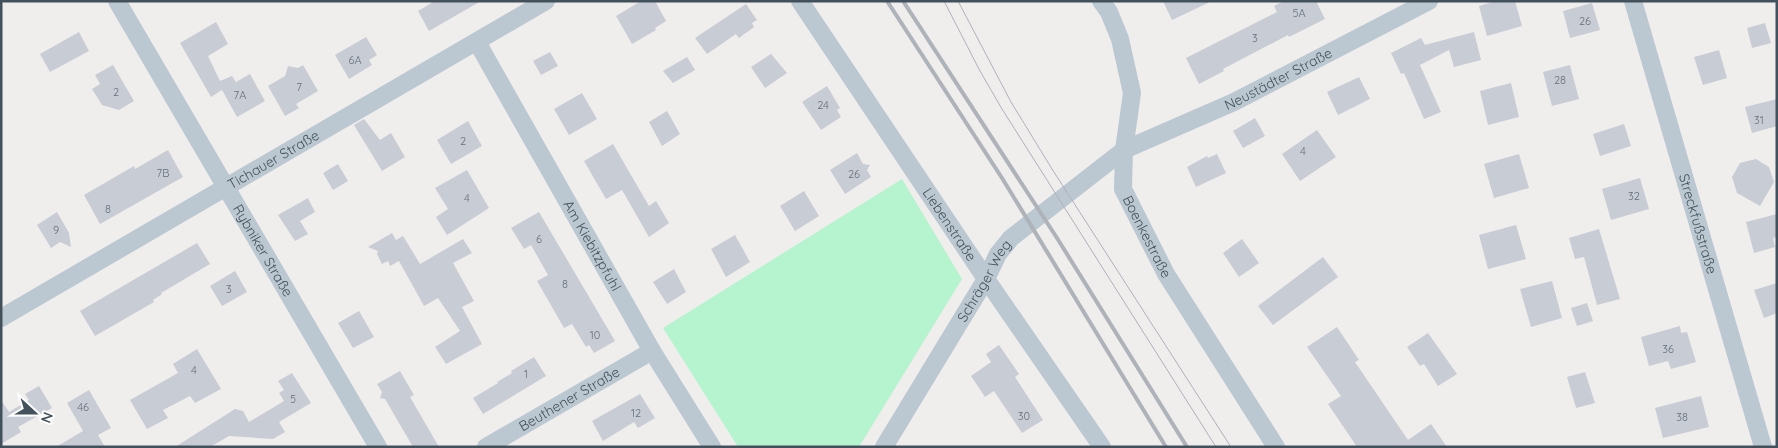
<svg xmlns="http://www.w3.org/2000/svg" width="1778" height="448" font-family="Quicksand,sans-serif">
  <rect width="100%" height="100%" fill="#f0eded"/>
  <!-- green -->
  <path fill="#b5f4ce" d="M902 179 962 279 859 447H738L663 328Z"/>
  <!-- building -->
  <path fill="#c8ccd4" d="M435 1H481L429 31 418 11Z
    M641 1H655L666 21 655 28 656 30 632 44 616 16Z
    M1163 1H1212L1172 20Z
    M1284 1H1316L1325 19 1289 37 1288 35 1223 69 1224 71 1199 84 1186 58 1277 12 1274 6Z
    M1496 1H1515L1522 26 1487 36 1479 6Z
    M1592 3 1600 30 1570 38 1563 11Z
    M746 4 757 20 752 23 754 27 739 38 736 34 707 54 695 38Z
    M216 22 228 44 208 56 220 81 232 76 236 82 250 74 265 101 237 117 222 90 211 97 180 43Z
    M1765 23 1771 43 1752 48 1747 28Z
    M79 32 89 51 50 72 40 54Z
    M1474 32 1481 60 1454 67 1449 50 1420 65 1441 112 1424 119 1404 73 1401 74 1391 53 1421 38 1425 45Z
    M366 37 377 55 369 60 372 65 349 79 335 55Z
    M1719 50 1727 78 1703 85 1694 57Z
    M550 52 558 66 541 75 533 61Z
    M771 54 787 73 765 88 751 67Z
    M687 57 695 70 673 83 663 71Z
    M113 65 134 101 119 110 102 105 92 89 100 84 95 75Z
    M303 65 318 91 296 104 299 108 285 116 268 86 285 76 288 66 298 68Z
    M1570 65 1579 99 1552 106 1543 72Z
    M1359 77 1370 99 1338 115 1327 92Z
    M1511 83 1519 117 1488 125 1480 91Z
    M827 86 840 108 837 110 841 117 821 130 802 102Z
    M582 93 597 119 569 135 554 109Z
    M1777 99V126L1752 133 1745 107Z
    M667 111 680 134 662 146 649 122Z
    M1255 118 1265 136 1243 148 1233 131Z
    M364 119 380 140 391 133 405 157 382 171 354 125Z
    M468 121 482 146 451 164 437 140Z
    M1624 124 1631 146 1600 156 1593 134Z
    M1317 130 1336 157 1300 181 1282 154Z
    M613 144 649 206 656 201 669 223 649 237 622 190 606 199 584 161Z
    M168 150 183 177 100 224 84 195 134 166 135 169Z
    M857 153 863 164 870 165 867 170 871 177 845 194 830 170Z
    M1217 154 1226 173 1196 187 1187 167 1207 156 1208 158Z
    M1519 154 1529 188 1494 198 1484 164Z
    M1756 159 1769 167 1774 182 1760 206 1737 193 1732 177 1740 163Z
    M338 164 348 181 333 190 323 173Z
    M467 170 489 208 447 235 436 217 448 209 435 188Z
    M1640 178 1649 209 1611 220 1602 189Z
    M804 191 819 216 795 231 780 206Z
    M308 198 315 212 300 221 308 234 295 241 278 215Z
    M57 212 69 233 71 247 60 242 51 248 37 225Z
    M539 212 615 341 594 353 589 345 586 347 572 324 564 328 537 281 548 275 531 245 524 249 511 228Z
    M1777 214V237L1773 238 1775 247 1754 253 1746 222Z
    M1516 225 1526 259 1488 269 1479 235Z
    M1599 229 1620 299 1597 305 1584 257 1575 259 1569 238Z
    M392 233 396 240 403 236 420 264 463 239 472 253 453 263 474 301 462 307 482 344 446 364 435 347 460 331 438 298 424 306 399 261 390 266 388 261 382 264 377 254 378 251 368 247Z
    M735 235 750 262 726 277 711 249Z
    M1242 239 1259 263 1239 277 1223 253Z
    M197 243 210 264 161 293 162 294 153 300 154 302 95 336 80 311Z
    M1323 257 1338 277 1273 325 1258 306Z
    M674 269 686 292 667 304 653 282Z
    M235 271 247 292 222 306 210 286Z
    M1552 281 1562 318 1531 327 1520 289Z
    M1777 283V313L1764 318 1754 290Z
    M1587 303 1593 321 1577 326 1571 308Z
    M359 311 374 337 353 348 338 323Z
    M1680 326 1681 333 1687 332 1696 362 1671 369 1668 361 1649 366 1641 337Z
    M1337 327 1359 360 1355 362 1408 440 1431 424 1447 447H1357L1328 404 1341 396 1307 347Z
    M1428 333 1457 374 1438 386 1424 364 1420 366 1407 347Z
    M999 345 1019 374 1015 377 1043 420 1022 433 994 391 985 397 971 376 991 362 986 354Z
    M197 349 221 389 195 403 190 396 163 410 168 418 147 429 130 400 178 373 173 364Z
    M534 357 546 376 483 414 473 398 498 383 497 382 512 373 511 371Z
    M400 371 414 395 410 397 439 447H413L385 399 380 398 382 392 377 384Z
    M1585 372 1595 403 1576 408 1567 377Z
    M292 373 311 403 279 422 285 432 273 439 229 436 210 447H175L235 409 243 411 249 422 284 401 279 393 284 390 278 381Z
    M39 386 52 408 18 427 21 432 1 444V400L9 412 29 400 25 394Z
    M89 390 111 428 98 435 105 447H56L83 431 67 403Z
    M640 394 655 418 638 428 634 422 603 441 592 421Z
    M1701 396 1709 427 1663 438 1655 408Z"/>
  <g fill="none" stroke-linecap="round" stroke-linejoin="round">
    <!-- minor -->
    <g stroke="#bbc8d1" stroke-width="18">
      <path id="s1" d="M117 1 378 447"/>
      <path id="s2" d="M800 1 986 279 1102 447"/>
      <path id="s3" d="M1101 1 1109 12 1120 39 1132 93 1124 150 1123 189 1166 274 1276 447"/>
      <path id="s4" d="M1633 1 1763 447"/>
      <path id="s5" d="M477 42 652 351 712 447"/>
      <path id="s6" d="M1 318 546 1"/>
      <path id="s7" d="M486 447 652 351"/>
      <path id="s8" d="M884 447 986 279 998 254 1011 238 1124 150 1234 102 1429 1"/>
    </g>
    <!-- tram -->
    <path stroke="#aeb2b9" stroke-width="1" d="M944 1 980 71 1002 109 1216 447
      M958 1 1011 102 1052 169 1231 447"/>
    <!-- rail -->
    <path stroke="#aeb2b9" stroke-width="4" d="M887 1 1002 178 1166 447
      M903 1 1057 238 1187 447"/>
  </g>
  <g text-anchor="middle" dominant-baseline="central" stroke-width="4" stroke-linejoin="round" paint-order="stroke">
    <!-- number labels -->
    <g font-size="11" fill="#64707b">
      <text x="1299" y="13">5A</text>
      <text x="1585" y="21">26</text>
      <text x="1255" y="38">3</text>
      <text x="355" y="60">6A</text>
      <text x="1560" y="80">28</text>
      <text x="299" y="87">7</text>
      <text x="116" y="92">2</text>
      <text x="240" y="95">7A</text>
      <text x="823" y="105">24</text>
      <text x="1759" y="120">31</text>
      <text x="463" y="141">2</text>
      <text x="1303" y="151">4</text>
      <text x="163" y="173">7B</text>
      <text x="854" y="174">26</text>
      <text x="1634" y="196">32</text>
      <text x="467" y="198">4</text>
      <text x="108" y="209">8</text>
      <text x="56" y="230">9</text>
      <text x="539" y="239">6</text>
      <text x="565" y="284">8</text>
      <text x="229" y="289">3</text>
      <text x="595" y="335">10</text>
      <text x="1668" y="349">36</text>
      <text x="194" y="370">4</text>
      <text x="526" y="374">1</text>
      <text x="293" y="399">5</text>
      <text x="83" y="407">46</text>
      <text x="636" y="413">12</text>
      <text x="1024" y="416">30</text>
      <text x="1682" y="417">38</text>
    </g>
    <!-- street labels -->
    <g font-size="14" fill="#43515d" stroke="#fff">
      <text stroke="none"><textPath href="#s8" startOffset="558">Neustädter Straße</textPath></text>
      <text stroke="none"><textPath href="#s6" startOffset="315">Tichauer Straße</textPath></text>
      <text stroke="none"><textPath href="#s4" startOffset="232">Streckfußstraße</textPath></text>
      <text stroke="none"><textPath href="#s2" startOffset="269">Liebenstraße</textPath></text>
      <text stroke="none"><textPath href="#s3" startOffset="248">Boenkestraße</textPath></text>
      <text stroke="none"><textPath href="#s5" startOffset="234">Am Kiebitzpfuhl</textPath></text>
      <text stroke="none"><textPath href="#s1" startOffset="289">Rybniker Straße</textPath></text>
      <text stroke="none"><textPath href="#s8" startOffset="194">Schräger Weg</textPath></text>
      <text stroke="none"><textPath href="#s7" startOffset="96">Beuthener Straße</textPath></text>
    </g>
  </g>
  <!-- border -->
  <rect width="1778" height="448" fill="none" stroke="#43515d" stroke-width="5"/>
  <!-- north arrow -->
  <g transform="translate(35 413) rotate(111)" stroke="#ffffff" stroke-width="4" paint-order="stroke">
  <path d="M0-4L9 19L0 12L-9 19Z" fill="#43515d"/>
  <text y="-8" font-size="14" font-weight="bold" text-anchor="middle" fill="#43515d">N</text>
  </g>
</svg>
